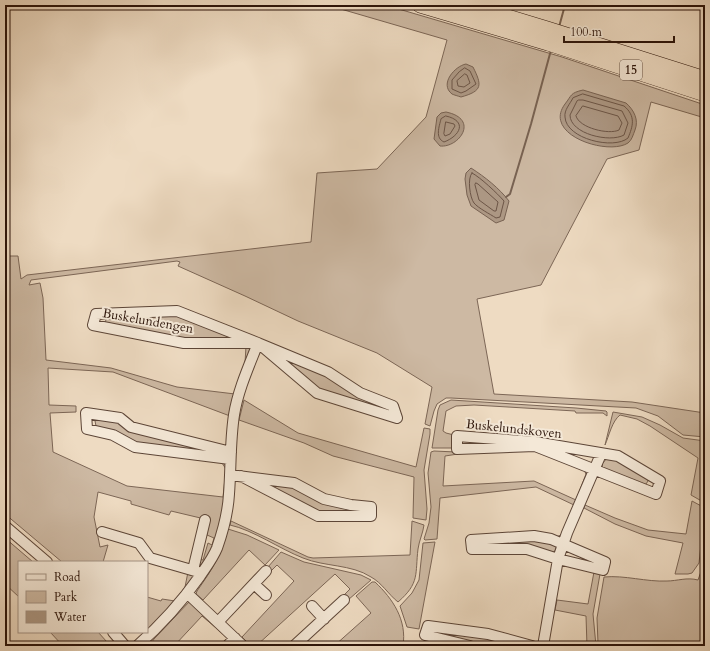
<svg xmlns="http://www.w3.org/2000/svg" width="710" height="651" font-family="Cardo,serif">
  <rect width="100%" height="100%" fill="#eedbc2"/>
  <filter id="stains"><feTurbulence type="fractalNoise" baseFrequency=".005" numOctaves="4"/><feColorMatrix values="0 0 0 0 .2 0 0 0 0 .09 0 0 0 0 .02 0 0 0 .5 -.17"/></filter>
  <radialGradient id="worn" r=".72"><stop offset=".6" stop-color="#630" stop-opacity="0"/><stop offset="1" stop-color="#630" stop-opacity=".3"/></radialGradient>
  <!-- green -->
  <path fill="#cdb9a3" stroke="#7c6656" d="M327 5H385L562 57 705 105V118L651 102 639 150 607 159 541 285 477 299 494 394 632 402 705 413V437L683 435 658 416 636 408 451 398H446L437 404 434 411 430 426 425 424 432 387 377 353 298 321 245 296 178 266 180 262 177 261 31 280 29 285 40 283 43 298 46 360 111 368 177 387 235 394 245 363 246 346 249 347 251 352 230 416 113 372 48 368 49 405 76 406V412L50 413 53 452 127 486 223 497 226 469 222 463V461L228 468 223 517 209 558 200 568 197 566 198 559 203 560 208 543 212 545 214 538 207 535 206 531 209 520 171 511 169 515 131 504V501L98 492 94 517 100 547 108 545 103 562H62L5 514V256H18L21 279 27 275 311 242 317 173 377 169 426 117 447 40Z
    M174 313 235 339 198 338 195 340 108 324 105 322 107 318Z
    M284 359 325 375 379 406 375 407 318 390Z
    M244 400 298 433 416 467 424 428 430 429V434L424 470 427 509 426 520 413 518 414 477 333 456 304 443 239 420Z
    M451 400 576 408 606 411 607 412V416L603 413H576L575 411 474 405 456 406 446 411 443 431 446 433 454 435 453 446 452 448H432L438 410 440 405Z
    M613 412 642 417 660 425 683 438 705 441V503L691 495 698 458 650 426 637 419 620 415C612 421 609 436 605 445Z
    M105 417 221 453 140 446 101 429 96 426 95 421 100 418Z
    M434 451 456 452 458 454 445 456 443 486 534 481 576 500 586 474 584 470 587 475 561 536 555 537 559 536 562 534 574 505 536 487 440 498 437 539 425 540 424 539 429 523 431 507 428 473 431 452Z
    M608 457H613L647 476 648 481 646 484 642 486 603 469 602 464Z
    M259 480 288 486 358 510 357 512 320 514Z
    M692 501 705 508 699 563 692 573 688 574H675L683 543 646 536 615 524 584 508 585 505 615 518 648 530 686 534Z
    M231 521 308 557 313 558 410 555 412 521 424 525C423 533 419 541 418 549 415 574 420 583 398 602 388 594 382 583 371 577 351 564 325 567 303 558 280 549 253 530 230 525Z
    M228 529 247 535 279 550 265 565 249 550 203 600 196 594 197 591C213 568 221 556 228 529Z
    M5 538 33 562H19V597L5 584Z
    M534 538 556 546 555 551 551 553 497 545 495 540Z
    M435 542 419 629 407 627 400 606 412 593 419 580 423 543Z
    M705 546V646H600L598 643 597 618 604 577C625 575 646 582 667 581 677 581 687 577 698 580L703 566Z
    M281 552 304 562 361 575 371 580 348 600 343 596 350 589 335 574 256 646H251L242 637 294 581 277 565 271 571 268 567Z
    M188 572 194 577 176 603 147 631V597L161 601 162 599 175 601 185 587Z
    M594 572 600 574 593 614 596 646H587L586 616 555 610 557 600 588 604Z
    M372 582H375C393 599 407 620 403 646H334L371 613 356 596Z
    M190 601 223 631 222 633 202 616 174 646H149L154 639Z
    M445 630 526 646H485L440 635 441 631Z
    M50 632H98L107 642 114 646H63Z"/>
  <!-- water -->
  <path fill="#ac9783" stroke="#786252" d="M466 64 473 67C482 85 483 91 461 97 458 96 454 95 452 94 439 84 455 66 466 64Z
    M583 90 626 103C634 110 639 120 635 130 633 135 632 140 628 143 608 156 542 135 565 104 572 95 570 93 583 90Z
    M446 112C480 119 459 148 440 146L434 139 437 117 441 113Z
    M471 168C485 177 499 188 509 201L504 220 496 223 471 206 467 195 465 179 466 173Z"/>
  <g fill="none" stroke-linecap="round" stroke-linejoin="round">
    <!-- shore -->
    <path stroke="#6c5546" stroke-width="1" d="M465 68 470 71 476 84 466 91 461 93 452 89V80L459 72Z
      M465 74 467 75 470 83 464 87 458 86 457 81Z
      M583 94 624 106C636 116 633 126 628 138 614 150 566 139 565 117 564 110 570 104 573 98Z
      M579 100H583L622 111 628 123 624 135C610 143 570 134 570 115L577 101Z
      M583 106 618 116 622 123 619 130C609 135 579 128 576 116Z
      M446 116C468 121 460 136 444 142 435 138 439 127 441 119Z
      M446 122 454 124 455 126 450 134 445 136 444 134Z
      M472 173C480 177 498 194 504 201L500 217 496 218C490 214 478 208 474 203 470 198 467 178 472 173Z
      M476 183 478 184 498 202 496 211H494L479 200 475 185Z"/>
    <!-- stream -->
    <path stroke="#786252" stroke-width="2" d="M559 27 565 5
      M506 197 510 194 531 124 551 50"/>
    <!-- minor casing -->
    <g stroke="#5c4537" stroke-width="12">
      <path id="minor" d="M177 311 258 343H184L93 325 96 314Z
        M258 343 328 372 360 393 393 406 397 418 317 393Z
        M457 436 535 442 618 456 660 481 656 494 535 446 457 449Z
        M230 459 135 447 113 435 87 429 86 413 120 418 131 427 231 452
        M230 475 294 483 324 499 351 505 371 507V516H318L241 476
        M5 526 47 562
        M102 532 139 543 150 558 202 573
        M534 536 551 539 605 562 603 570 558 559 527 549H472L471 540Z
        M193 570 205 520
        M254 584 266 595
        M188 594 243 646
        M312 606 324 619
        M218 622 266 571
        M113 632 125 646
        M137 646C161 625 181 603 200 576 206 567 213 558 217 548 223 531 228 512 229 494 231 468 230 441 234 415 238 390 249 366 258 343
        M227 646 235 638
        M294 646 344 600
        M470 646 425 635 428 626 488 634 532 646
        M543 646 558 559 567 533 601 454"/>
    </g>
    <!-- highway casing -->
    <g stroke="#2b1309" stroke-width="16">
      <path id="highway" d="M420 5 548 43 705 94
        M468 5 547 29 705 79"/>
    </g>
    <!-- minor -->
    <use href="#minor" stroke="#f4e8d7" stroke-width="10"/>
    <!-- highway -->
    <use href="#highway" stroke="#eedbc2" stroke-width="15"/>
  </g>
  <g text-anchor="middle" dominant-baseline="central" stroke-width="4" stroke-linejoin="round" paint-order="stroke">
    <!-- shield labels -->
    <rect fill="#f4e8d7" stroke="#675347" stroke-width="1" x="620" y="60" width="22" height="20" rx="3"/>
    <g font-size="12" font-weight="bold" fill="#2b1309">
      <text x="631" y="70">15</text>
    </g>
    <!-- street labels -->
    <g font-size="13" fill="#2b1309" stroke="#f4e8d7">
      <text transform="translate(148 321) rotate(10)">Buskelundengen</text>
      <text transform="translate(514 429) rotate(6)">Buskelundskoven</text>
    </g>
  </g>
  <!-- margin -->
  <rect width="710" height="651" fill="none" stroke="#eedbc2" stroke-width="20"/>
  <rect x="6" y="6" width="698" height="639" fill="none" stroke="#2b1309" stroke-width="2"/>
  <rect x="10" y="10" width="690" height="631" fill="none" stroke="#2b1309"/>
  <!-- legend -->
  <rect x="18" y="561" width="130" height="72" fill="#f4e8d7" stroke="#a49385"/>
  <rect x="26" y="574" width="20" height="6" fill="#f4e8d7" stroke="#a49385"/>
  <text x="54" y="581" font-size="12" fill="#2b1309">Road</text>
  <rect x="26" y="591" width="20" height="12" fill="#cdb9a3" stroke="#a49385"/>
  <text x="54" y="601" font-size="12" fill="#2b1309">Park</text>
  <rect x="26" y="611" width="20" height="12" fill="#ac9783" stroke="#a49385"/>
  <text x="54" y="621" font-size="12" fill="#2b1309">Water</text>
  <!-- scale -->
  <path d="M564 36v6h110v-6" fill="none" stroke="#2b1309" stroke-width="2"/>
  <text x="570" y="36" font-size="12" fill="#2b1309" stroke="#f4e8d7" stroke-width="3" paint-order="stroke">100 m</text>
  <rect width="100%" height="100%" filter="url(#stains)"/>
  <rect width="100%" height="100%" fill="url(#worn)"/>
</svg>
